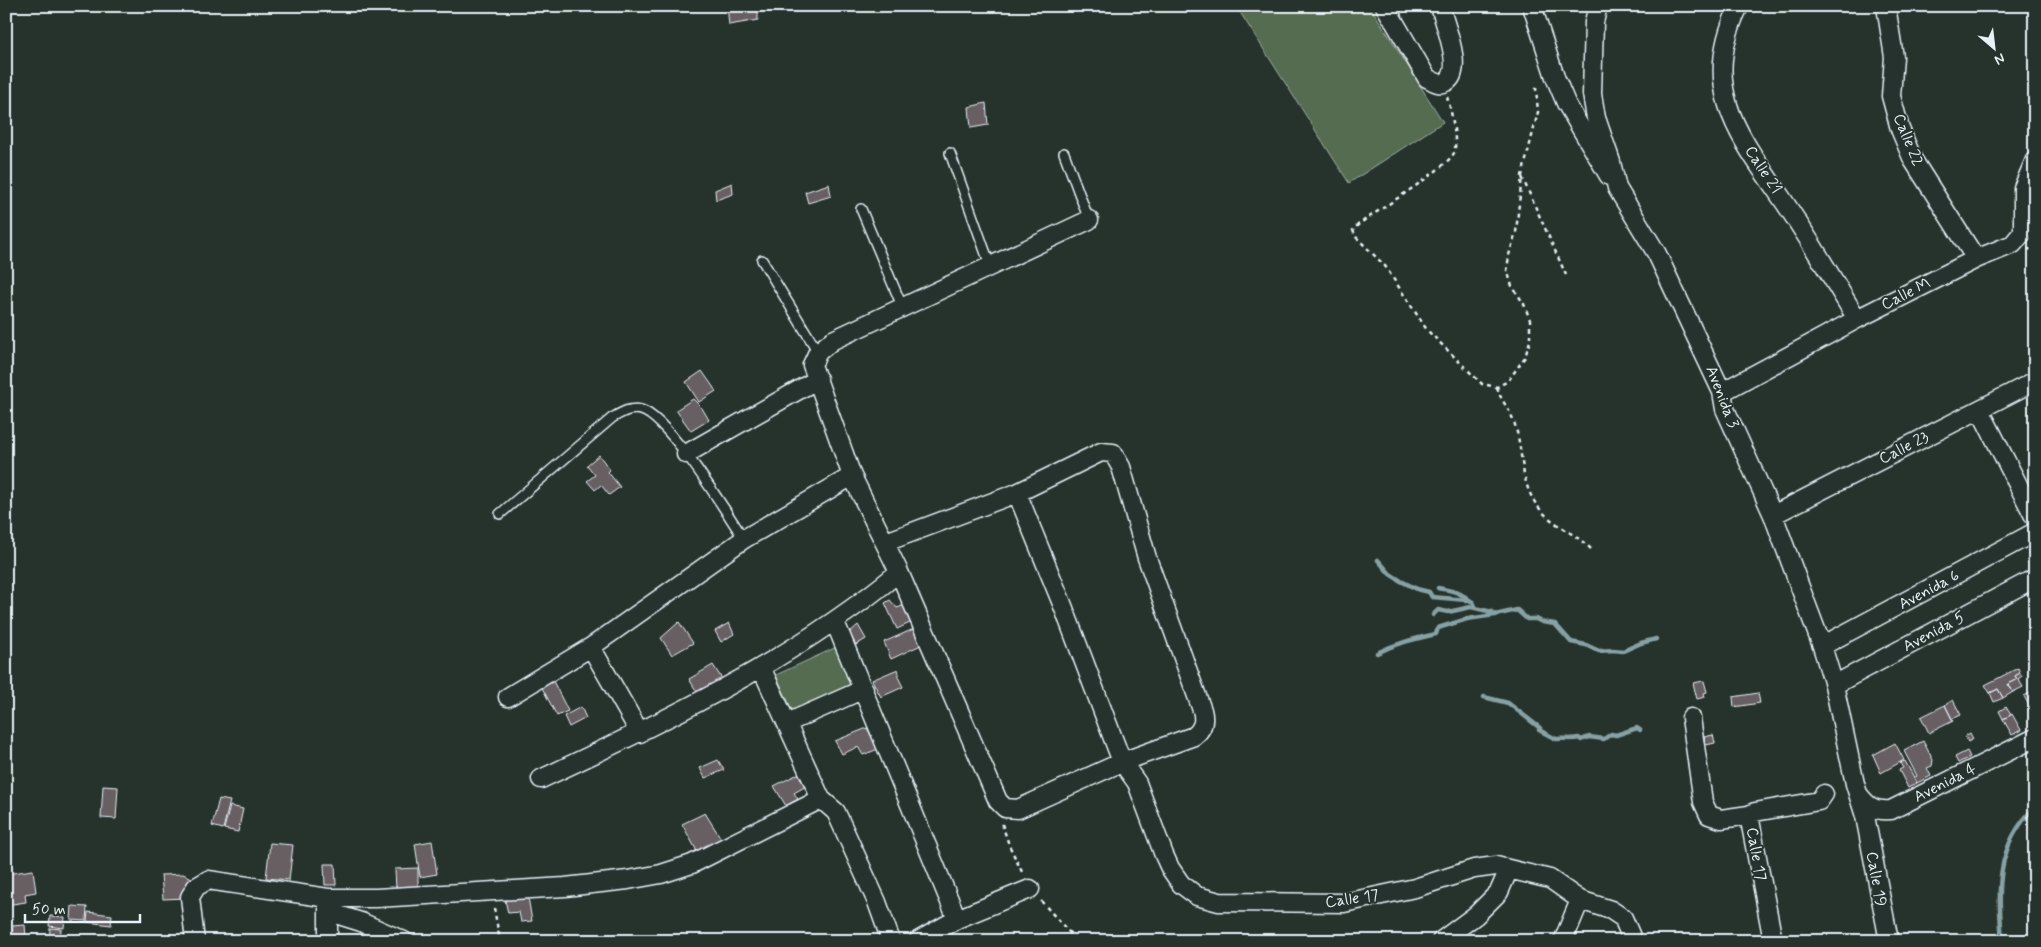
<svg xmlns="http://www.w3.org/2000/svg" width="2041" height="947" font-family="Mynerve,sans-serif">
  <rect width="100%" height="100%" fill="#26332d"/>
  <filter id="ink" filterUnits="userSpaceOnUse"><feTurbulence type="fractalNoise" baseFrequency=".02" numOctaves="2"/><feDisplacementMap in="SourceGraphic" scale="10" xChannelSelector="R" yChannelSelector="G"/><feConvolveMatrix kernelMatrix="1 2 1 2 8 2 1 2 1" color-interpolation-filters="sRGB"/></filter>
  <g filter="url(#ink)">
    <!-- green -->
    <path fill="#556c51" stroke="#9eaea4" d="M1236 6H1370L1443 122 1349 183Z
      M839 646 856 685 794 714 776 675Z"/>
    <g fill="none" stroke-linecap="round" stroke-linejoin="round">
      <!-- stream -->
      <path stroke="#87a1a4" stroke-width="4.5" d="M1378 560 1390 574 1401 581 1417 589 1429 592 1432 597 1467 600
        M1438 588C1446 590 1454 590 1462 595 1467 597 1468 600 1473 602L1476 608
        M1433 615 1438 610 1448 612 1471 607 1492 612 1495 615 1517 610 1527 619H1536L1542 622 1555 624 1571 642 1586 645 1599 651 1613 650 1623 651 1641 643 1656 639
        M1377 653C1397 643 1414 639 1436 634L1438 628 1467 619 1495 615
        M1484 697 1508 703 1540 728 1539 730 1556 739C1564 738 1571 740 1579 738L1581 740 1589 737 1604 739 1611 734 1616 735 1637 728 1640 730
        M2002 941C1998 889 1995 846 2035 807"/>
    </g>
    <!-- building -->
    <path fill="#685e63" stroke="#e8f1f8" d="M727 6H758V20L729 25Z
      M986 103 988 125 971 128 969 107Z
      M732 183 733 194 716 200 715 190Z
      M829 184 831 196 808 203 805 192Z
      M702 371 716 391 699 402 686 382Z
      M693 399 702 408 709 420 691 431 676 410Z
      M599 455 610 470 608 472 620 487 609 495 601 485 595 490 587 481 595 475 587 465Z
      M890 600 897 608 908 604 916 620 897 629 885 603Z
      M679 622 693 643 672 655 661 638Z
      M729 623 734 634 721 642 715 631Z
      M858 625 866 639 856 645 849 633Z
      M916 628 923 644 891 659 884 642Z
      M713 665 722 679 697 692 689 679Z
      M2018 668 2020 673 2015 676 2017 679 2008 684 2013 692 2003 698 1998 689 1990 693 1985 685Z
      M898 669 899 674 897 675 903 687 881 697 872 680Z
      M2020 673 2022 676 2018 679 2023 687 2013 692 2008 684 2017 679 2015 676Z
      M551 677 568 711 557 716 540 684Z
      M1704 681 1707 692 1704 693 1705 697 1697 699 1693 683Z
      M1998 689 2003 698 1994 702 1990 693Z
      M1758 693 1760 703 1734 707 1733 697Z
      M2030 693 2035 702V714H2033L2024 696Z
      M1953 700 1961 715 1952 719 1945 705Z
      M1945 705 1953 721 1929 733 1921 717Z
      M581 707 586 718 569 727 564 716Z
      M2006 707 2011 715 2003 719 1999 711Z
      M2012 714 2021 730 2012 735 2003 719Z
      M867 728 878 749 863 755 858 747 842 754 835 741Z
      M1970 733 1973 739 1968 742 1965 736Z
      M1713 735 1715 743 1706 745 1704 737Z
      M1923 741 1933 760 1932 766 1927 768 1931 776 1917 783 1914 778 1917 776 1904 751Z
      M1895 743 1904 760 1881 773 1873 755Z
      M1967 751 1970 757 1958 763 1955 757Z
      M718 760 724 770 705 778 700 768Z
      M1905 761 1917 783 1908 788 1899 770 1903 768 1900 763Z
      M802 772 808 785 794 793 798 799 786 806 774 786Z
      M103 786 118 787 116 819 101 818Z
      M219 799 230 801 223 829 212 826Z
      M230 806 243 809 238 832 224 829Z
      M705 813 722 840 698 853 682 824Z
      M432 841 437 874 420 877 415 844Z
      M270 843 293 845 289 880 266 878Z
      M324 864H335L336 885H325Z
      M418 868V888L396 889 395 869Z
      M33 870 36 892 25 894 26 902 6 905V874Z
      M183 874 192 878 191 890 185 898 163 899 161 875Z
      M528 897 532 921 521 922 519 912 508 913 505 900Z
      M72 906 87 907 86 921 71 920Z
      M88 912 112 915 111 925 87 922Z
      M50 916 65 917 64 928 49 926Z
      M25 925 26 938 13 939 12 926Z
      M50 928 61 929 60 941H49Z
      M341 937H366V941H341Z"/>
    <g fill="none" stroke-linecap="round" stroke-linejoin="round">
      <!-- lane casing -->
      <g stroke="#e8f1f8" stroke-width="12">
        <path id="lane" d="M950 153 990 265
          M1064 153 1089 220
          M861 209 902 306
          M762 260 818 352
          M500 514 612 418C621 413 630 407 641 410 668 417 726 512 744 539"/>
      </g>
      <!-- street casing -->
      <g stroke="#e8f1f8" stroke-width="21">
        <path id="street" d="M1385 6 1427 78C1433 81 1439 86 1446 82 1465 71 1444 23 1440 6
          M1532 6 1555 77 1566 103 1609 176
          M1598 6 1594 22 1592 94 1596 118 1611 162 1617 188 1657 254 1722 392 1725 409 1773 515 1822 646 1834 685 1855 784 1865 816 1889 941
          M1739 6C1697 92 1743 140 1789 209 1813 245 1835 283 1857 319
          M1886 6 1894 57 1891 96 1900 129 1913 160 1976 259
          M1722 392 1857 319 1976 259 2013 244 2023 232V188L2035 160
          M1980 410 2035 518
          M686 454 818 379
          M1017 493 1063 606 1122 762 1137 783 1164 855 1170 868 1181 884 1197 896 1219 902 1344 903 1415 888 1474 869 1496 866 1550 879 1580 900 1611 910 1623 918 1633 941
          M1773 515 2035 381
          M886 542 1017 493 1101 452 1113 453 1121 467 1147 558 1202 710C1205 721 1203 729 1194 736L1122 762 1018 809 1005 808 998 801 899 572 852 476 812 365 818 352 833 340 1089 220
          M835 622 957 919
          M1822 646 2035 532
          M591 647 640 733
          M761 667 821 799 836 812 877 902 891 941
          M1834 685 2035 578
          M508 697 591 647 744 539 852 476
          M1691 718 1703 802 1709 815 1721 819 1749 815 1755 812 1819 801 1824 794
          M787 723 864 689
          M541 779C665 721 793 660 899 572
          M1859 795C1869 808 1875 811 1891 810L2035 738
          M1749 815 1773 941
          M329 912 361 922 404 941
          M195 941 190 897 196 887 208 880 328 898H376L565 887 628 880 661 874 692 864 821 799
          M328 941V901
          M918 941 957 919 1030 889
          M1441 941 1476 915 1499 892 1509 869
          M1563 941 1580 900"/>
      </g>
      <!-- path -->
      <path stroke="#e8f1f8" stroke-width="2.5" stroke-dasharray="4 4" stroke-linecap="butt" d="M1447 97C1451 108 1458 144 1454 153 1446 169 1377 211 1359 224L1353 230 1355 236 1385 266 1427 330 1482 384 1497 387 1508 381 1525 357 1530 341V320L1524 304 1512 286 1507 270 1509 255 1516 232 1522 176 1538 112 1536 88 1540 85
        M1522 177 1566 275
        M2028 249 2035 250
        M1497 387C1501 402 1511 410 1515 425 1524 453 1519 485 1540 509 1554 526 1575 533 1591 549
        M1002 824 1009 845 1023 874
        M1041 901 1077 941
        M494 908 500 941"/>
      <!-- lane -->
      <use href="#lane" stroke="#26332d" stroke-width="9"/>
      <!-- street -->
      <use href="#street" stroke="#26332d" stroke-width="18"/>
    </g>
  </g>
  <g text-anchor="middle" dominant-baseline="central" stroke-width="4" stroke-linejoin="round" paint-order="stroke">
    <!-- street labels -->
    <g font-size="16" fill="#e8f1f8" stroke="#26332d">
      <text transform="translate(1908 140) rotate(68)">Calle 22</text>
      <text transform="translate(1763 170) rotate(57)">Calle 21</text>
      <text transform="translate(1906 294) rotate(-27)">Calle M</text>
      <text transform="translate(1722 397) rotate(69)">Avenida 3</text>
      <text transform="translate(1904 448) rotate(-27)">Calle 23</text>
      <text transform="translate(1929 590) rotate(-28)">Avenida 6</text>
      <text transform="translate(1934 632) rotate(-28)">Avenida 5</text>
      <text transform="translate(1945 783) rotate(-27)">Avenida 4</text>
      <text transform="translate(1756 854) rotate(80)">Calle 17</text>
      <text transform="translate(1876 879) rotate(80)">Calle 19</text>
      <text transform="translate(1352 899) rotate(-8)">Calle 17</text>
    </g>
  </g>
  <!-- margin -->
  <rect width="2041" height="947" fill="none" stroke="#26332d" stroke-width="25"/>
  <rect x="12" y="12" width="2016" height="922" fill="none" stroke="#e8f1f8" stroke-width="2" filter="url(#ink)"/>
  <!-- north arrow -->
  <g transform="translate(1994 48) rotate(152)" stroke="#26332d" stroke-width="4" paint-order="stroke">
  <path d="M0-4L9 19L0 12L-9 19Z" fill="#e8f1f8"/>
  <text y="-8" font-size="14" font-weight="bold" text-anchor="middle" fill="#e8f1f8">N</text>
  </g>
  <!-- scale -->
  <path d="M25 914v8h115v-8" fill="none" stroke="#e8f1f8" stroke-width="2.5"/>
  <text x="32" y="914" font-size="15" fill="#e8f1f8" stroke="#26332d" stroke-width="4" paint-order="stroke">50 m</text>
</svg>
